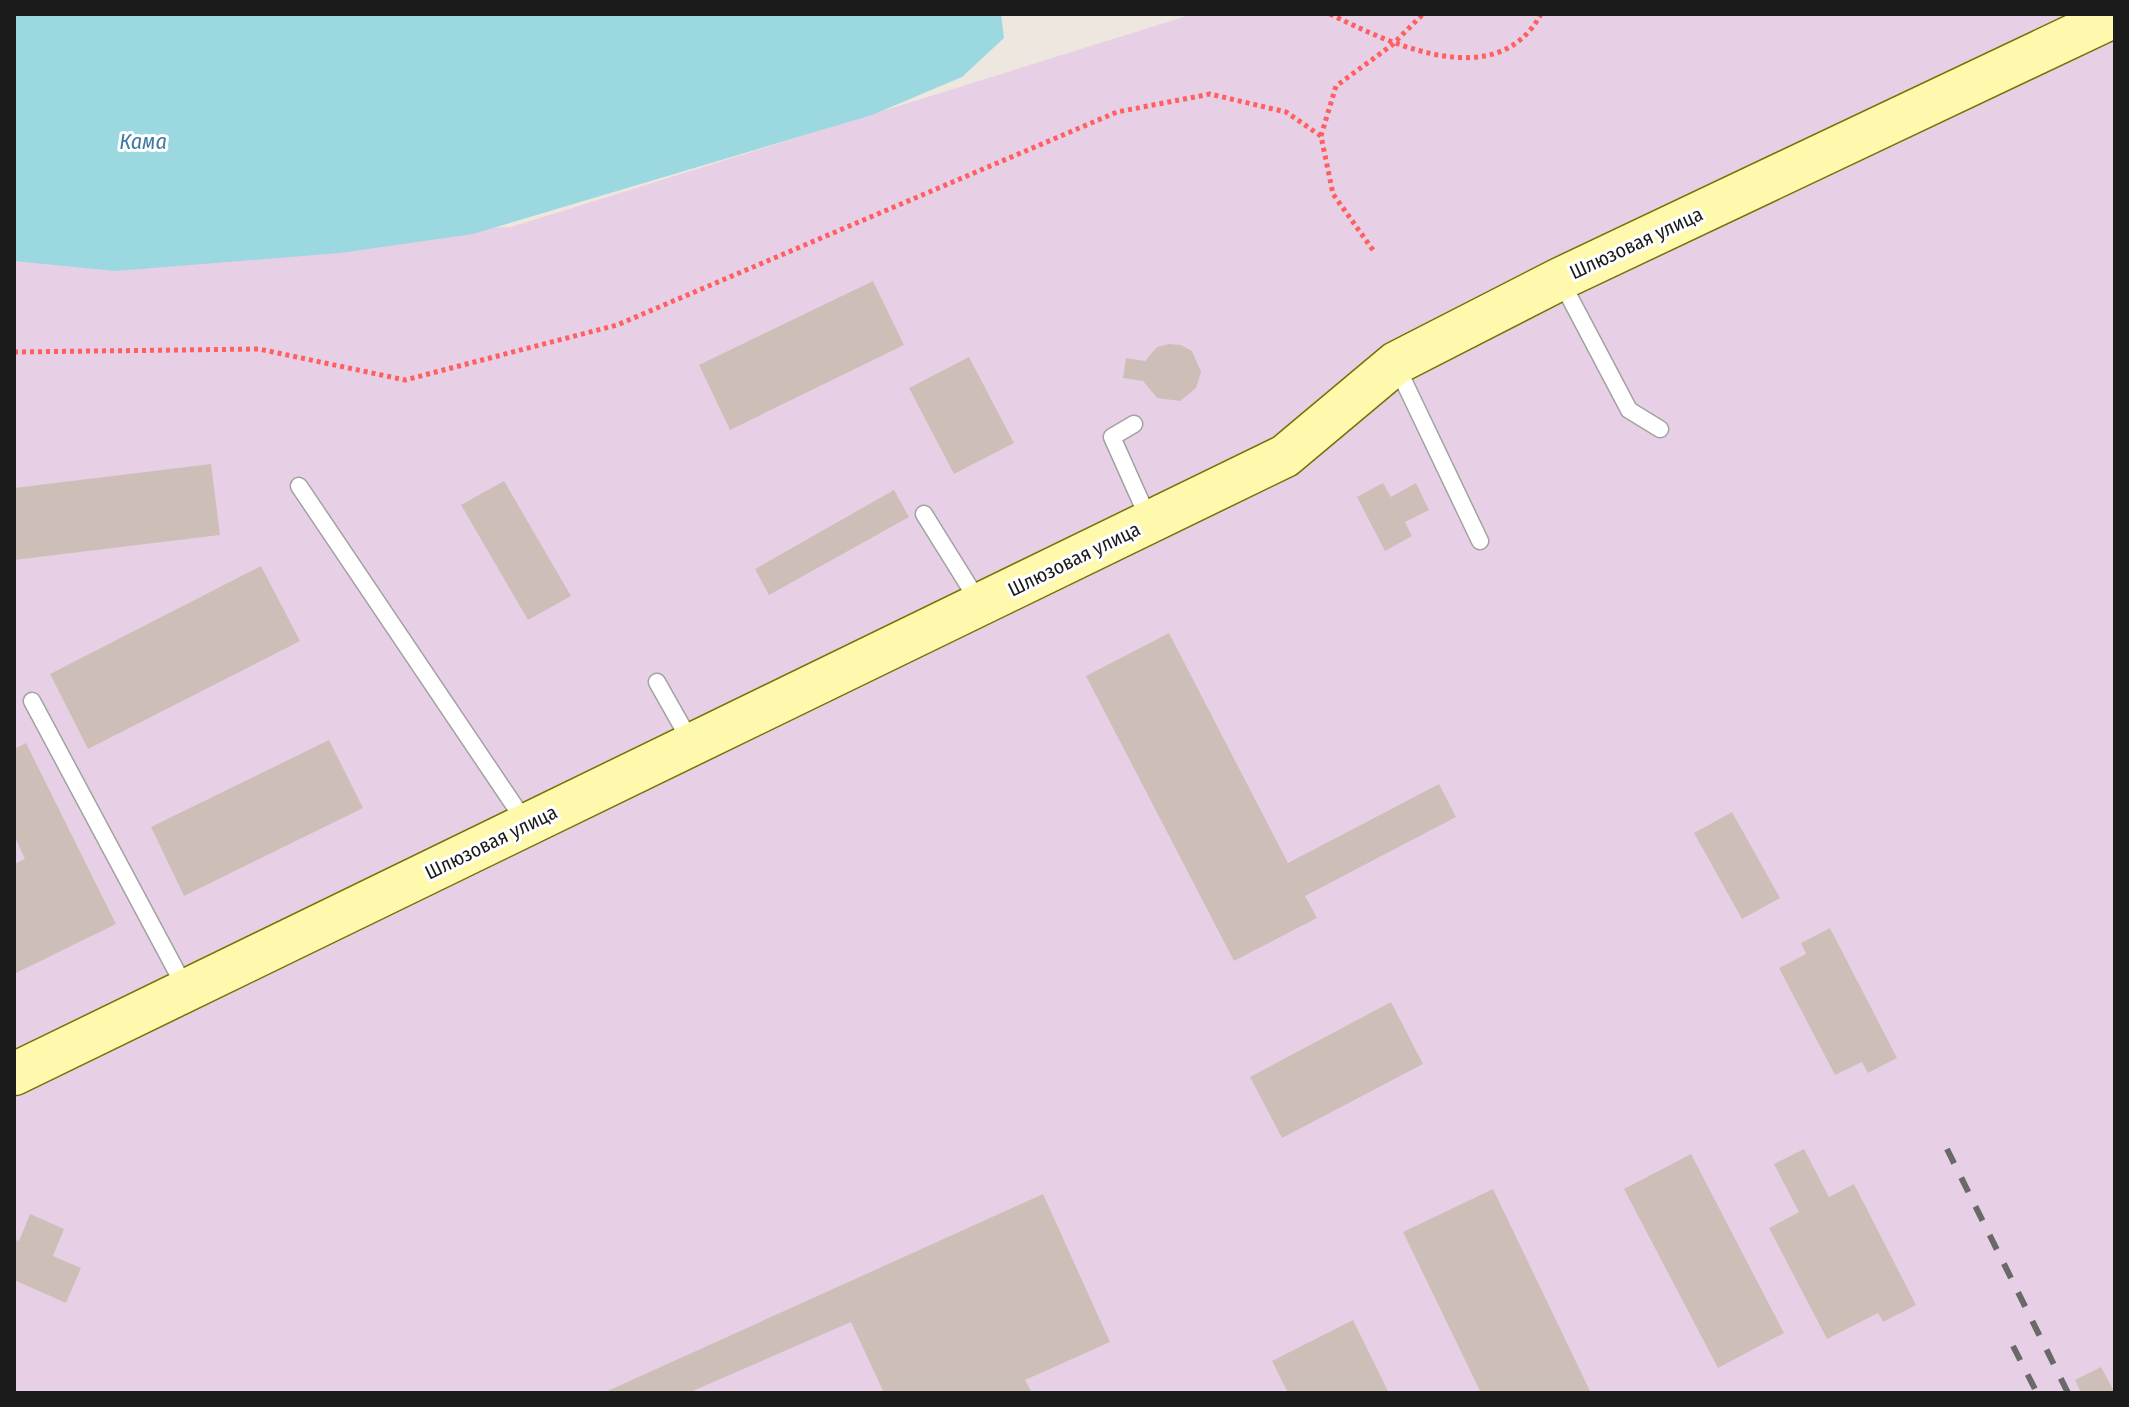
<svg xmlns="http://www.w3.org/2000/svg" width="2129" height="1407" font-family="'Fira Sans Condensed',sans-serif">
  <rect width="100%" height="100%" fill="#eee7df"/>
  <!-- industrial -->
  <path fill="#e7d0e6" d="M1193 14H2115V1393H14V249L511 227Z"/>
  <!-- water -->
  <path fill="#9bd8e0" d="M14 14H1001L1004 38 962 77 872 115 473 234 340 253 115 271 14 261Z"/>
  <!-- building -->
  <path fill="#cdbfb8" d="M873 281 904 345 730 430 699 365Z
    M1169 344 1181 345 1192 351 1201 372 1196 388 1180 401 1157 398 1143 381 1123 378 1126 358 1145 361 1157 347Z
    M969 357 1014 443 954 474 909 388Z
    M211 464 220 535 14 560V488Z
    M504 481 571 596 528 620 461 505Z
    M1383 483 1391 497 1416 483 1429 510 1405 522 1412 536 1385 551 1357 497Z
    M894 490 909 517 769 595 755 569Z
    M261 566 300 641 88 749 50 674Z
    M1169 633 1288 863 1439 784 1456 817 1305 896 1317 918 1234 961 1086 676Z
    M329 740 363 808 184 896 151 827Z
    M26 743 116 924 14 974V864L25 859 14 835V749Z
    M1732 812 1780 898 1742 919 1694 833Z
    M1830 928 1897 1058 1868 1073 1862 1062 1835 1075 1779 968 1806 954 1801 943Z
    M1391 1002 1423 1064 1282 1138 1250 1077Z
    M1804 1149 1829 1197 1854 1184 1916 1305 1883 1322 1878 1313 1827 1339 1769 1228 1799 1212 1774 1164Z
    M1691 1154 1784 1333 1718 1368 1624 1189Z
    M1493 1189 1591 1393H1481L1403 1232Z
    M1043 1194 1110 1342 1025 1380 1032 1393H884L851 1322 688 1393H603Z
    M30 1214 64 1229 53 1256 81 1268 66 1303 14 1280V1239L19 1241Z
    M1353 1320 1389 1393H1288L1272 1361Z
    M2101 1367 2115 1393H2081L2075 1380Z"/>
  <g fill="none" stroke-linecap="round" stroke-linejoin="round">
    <!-- lane casing -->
    <g stroke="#a2a2a2" stroke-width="19">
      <path id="lane" d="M1561 281 1629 410 1660 429
        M1396 365 1480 541
        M1134 424 1112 437 1150 522
        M299 486 526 823
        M924 514 980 604
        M657 682 692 744
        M32 701 186 989"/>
    </g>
    <!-- secondary casing -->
    <g stroke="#747200" stroke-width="45">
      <path id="secondary" d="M14 1074 1285 456 1396 363 1560 279 2115 16"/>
    </g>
    <!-- path -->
    <path stroke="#ff5f61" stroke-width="5" stroke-dasharray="4 4" stroke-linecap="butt" d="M1330 14C1391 44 1497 95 1541 14
      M1373 250 1333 194 1321 136 1336 86 1392 45 1423 14
      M14 352 259 349 405 380 617 325 1117 112 1210 94 1286 112 1321 136"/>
    <!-- lane -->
    <use href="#lane" stroke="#fff" stroke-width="16"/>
    <!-- secondary -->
    <use href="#secondary" stroke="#fef9ac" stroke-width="42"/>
    <!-- rail -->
    <path stroke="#696969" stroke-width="6" stroke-dasharray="16 16" stroke-linecap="butt" d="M1947 1149 2068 1393
      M2013 1346 2037 1393"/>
  </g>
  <g text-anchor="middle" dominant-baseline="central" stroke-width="6" stroke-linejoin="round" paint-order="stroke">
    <!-- street labels -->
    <g font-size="20" fill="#1b1b1b" stroke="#fff">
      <text transform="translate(1636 243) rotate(-25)">Шлюзовая улица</text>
      <text transform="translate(1074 559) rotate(-26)">Шлюзовая улица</text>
      <text transform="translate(491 842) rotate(-26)">Шлюзовая улица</text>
    </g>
    <!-- water labels -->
    <g font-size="22" font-style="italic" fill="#3c7aa1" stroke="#fff">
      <text x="143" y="141">Кама</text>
    </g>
  </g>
  <!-- border -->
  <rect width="2129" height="1407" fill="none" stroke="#1b1b1b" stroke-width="32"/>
</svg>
